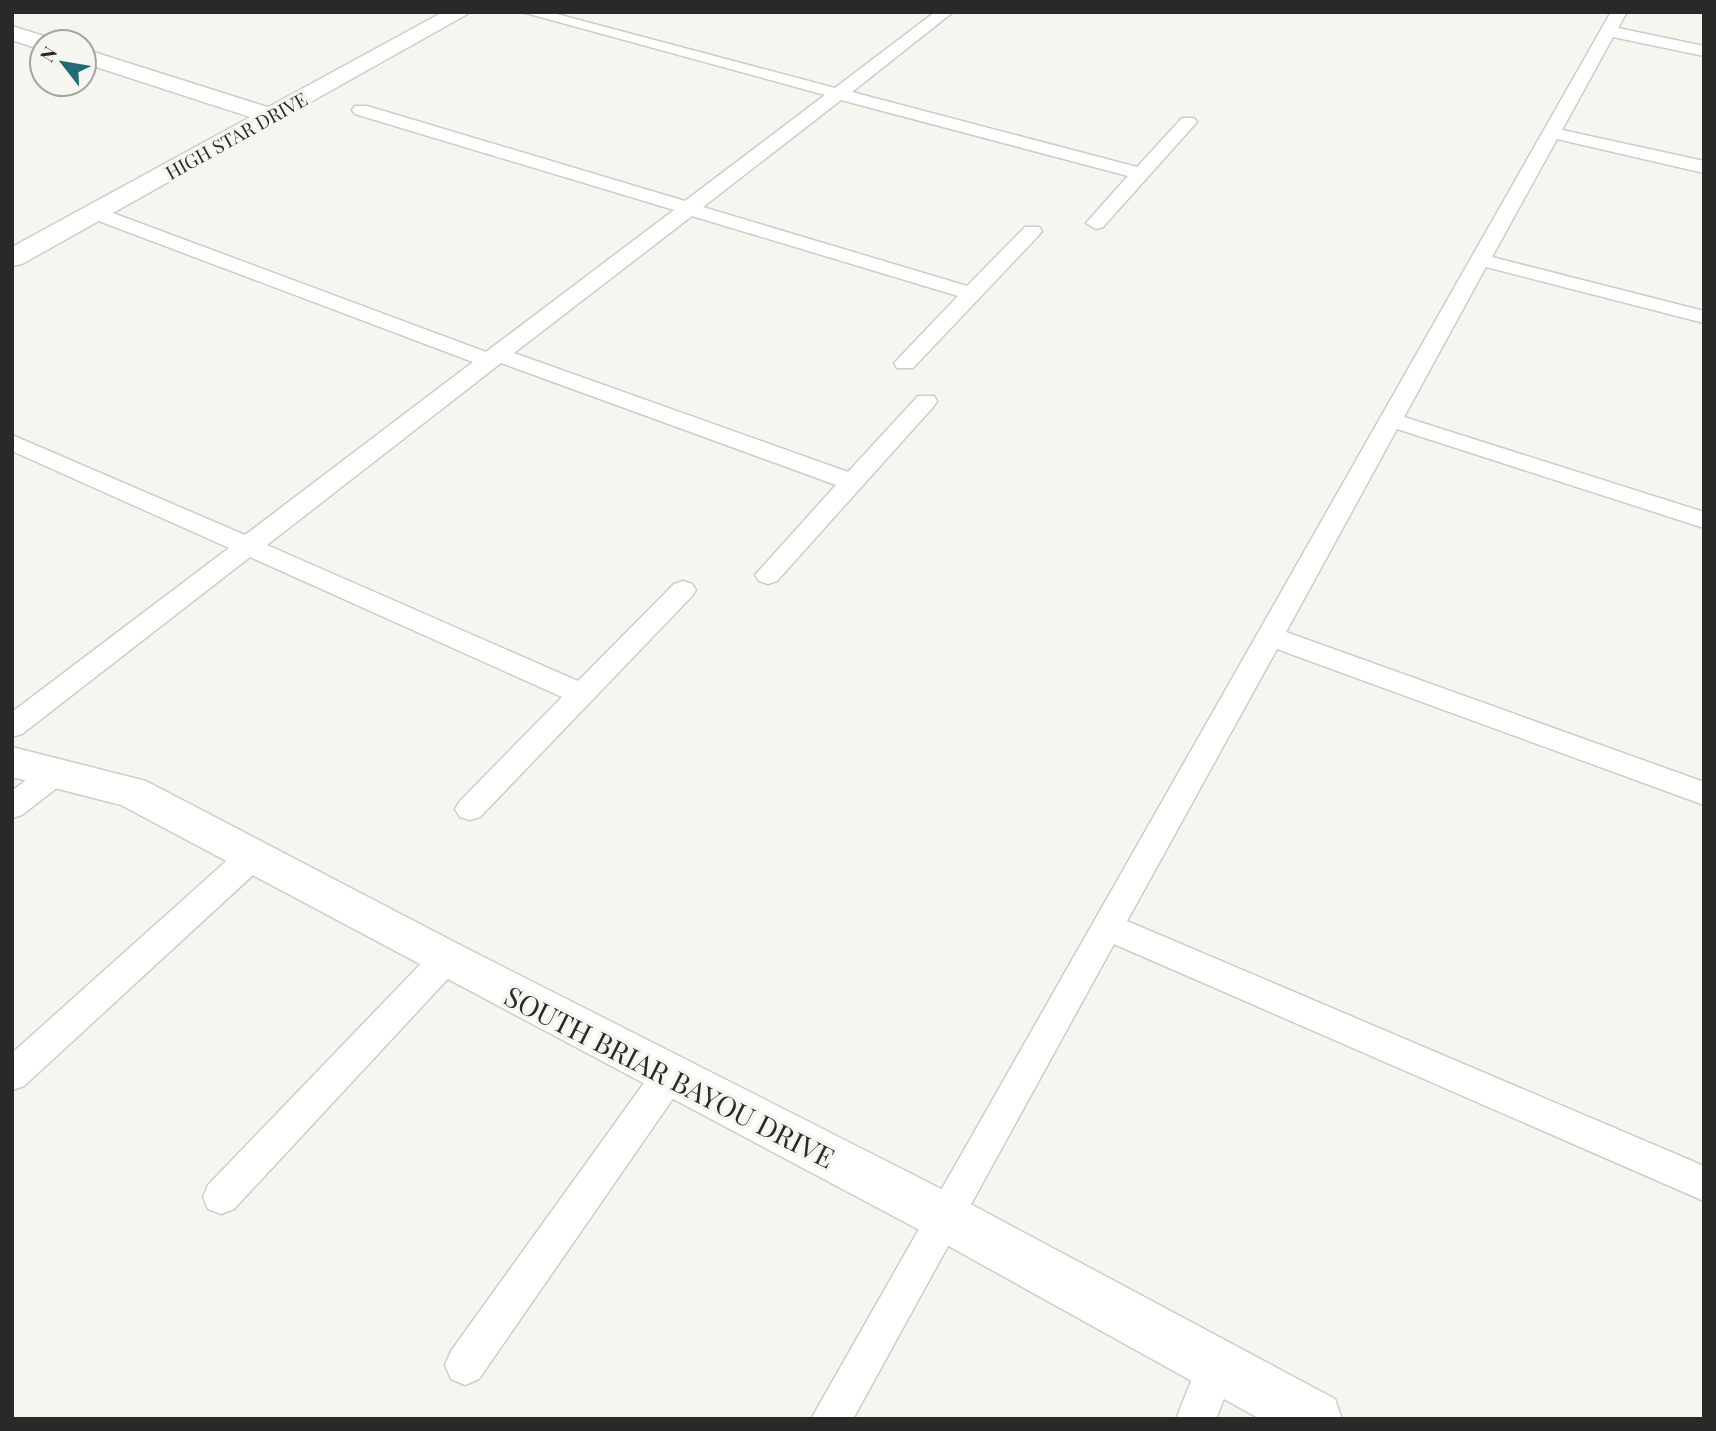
<svg xmlns="http://www.w3.org/2000/svg" width="1716" height="1431" font-family="'Playfair Display',serif">
  <rect width="100%" height="100%" fill="#f6f6f1"/>
  <g fill="none" stroke-linecap="round" stroke-linejoin="round">
    <!-- service casing -->
    <g stroke="#cecdc8" stroke-width="3">
      <path id="service" d="M522 12H549L835 88 935 12H953L852 92 1137 167 1182 118H1194L1197 122 1103 227 1096 229 1086 223 1128 176 841 100 703 207 967 286 1025 227H1039L1042 231 1039 235 913 368H897L894 363 958 296 692 216 514 353 848 472 918 396H934L937 401 934 406 777 581 768 584 759 581 755 575 836 485 501 363 267 545 578 681 674 584 683 581 692 584 696 590 692 596 480 817 470 820 460 817 455 809 460 801 562 697 250 557 22 734 12 737V712L229 548 12 451V435L245 535 473 362 88 217 85 213 88 209H102L486 352 674 210 355 114 352 110 355 106H367L685 201 825 95Z
        M1611 12H1627L1618 28 1704 46V56L1613 37 1562 130 1704 161V173L1557 139 1492 257 1704 311V323L1486 267 1404 417 1704 512V528L1397 429 1286 632 1704 782V805L1277 649 1127 921 1704 1166V1201L1114 944 853 1419H811Z
        M57 761 67 764 71 772 67 780 22 815 12 818V791L47 764Z
        M253 844 264 847 268 856 264 865 24 1086 12 1090V1053L242 847Z
        M446 945 457 949 462 959 457 969 234 1209 221 1214 208 1209 203 1197 208 1185 435 949Z
        M669 1061 681 1065 686 1076 681 1087 479 1379 465 1385 451 1379 445 1365 451 1351 657 1065Z
        M1217 1345 1231 1351 1237 1365 1216 1419H1176L1203 1351Z"/>
    </g>
    <!-- minor casing -->
    <g stroke="#cecdc8" stroke-width="3">
      <path id="minor" d="M12 26 50 38 53 42H42V50L12 40Z
        M84 49 280 111 283 116 280 121H262L84 63Z
        M12 747 146 781 462 946 963 1200 1335 1399 1342 1419H1260L927 1234 121 805 12 777Z"/>
    </g>
    <!-- tertiary casing -->
    <g stroke="#cecdc8" stroke-width="3">
      <path id="tertiary" d="M443 12H471L22 264 12 266V247Z"/>
    </g>
    <!-- service -->
    <use href="#service" fill="#fff" fill-rule="evenodd"/>
    <!-- minor -->
    <use href="#minor" fill="#fff" fill-rule="evenodd"/>
    <!-- tertiary -->
    <use href="#tertiary" fill="#fff" fill-rule="evenodd"/>
  </g>
  <g text-anchor="middle" dominant-baseline="central" stroke-width="7" stroke-linejoin="round" paint-order="stroke">
    <!-- far-street labels -->
    <g font-size="19" fill="#292927" stroke="#f6f6f1">
      <text transform="translate(236 135) rotate(-29)">HIGH STAR DRIVE</text>
    </g>
    <!-- near-street labels -->
    <g font-size="28" fill="#292927" stroke="#f6f6f1">
      <text transform="translate(670 1076) rotate(27)">SOUTH BRIAR BAYOU DRIVE</text>
    </g>
  </g>
  <!-- border -->
  <rect width="1716" height="1431" fill="none" stroke="#292927" stroke-width="28"/>
  <!-- north arrow -->
  <g transform="translate(63 63) rotate(301)"><circle r="33" fill="#f6f6f1" stroke="#a4a4a0" stroke-width="2"/>
  <path d="M0-5L12 26L0 18L-12 26Z" fill="#216b74"/>
  <text y="-10" font-size="19" font-weight="bold" text-anchor="middle" fill="#292927">N</text>
  </g>
</svg>
